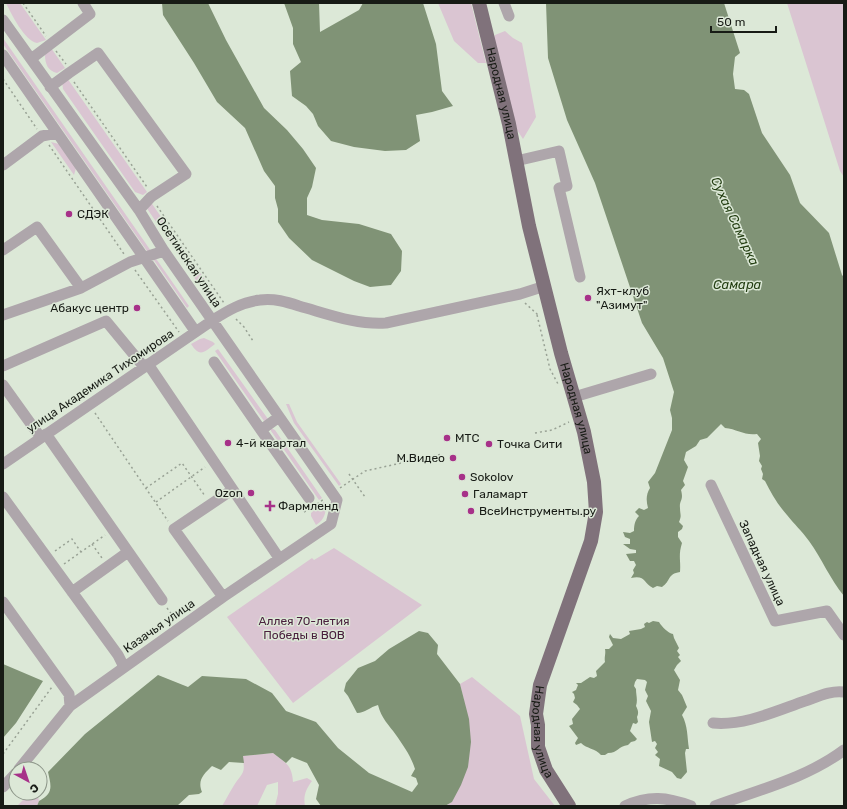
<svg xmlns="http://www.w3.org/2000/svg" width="847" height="809" font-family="Rubik,sans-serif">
  <rect width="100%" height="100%" fill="#dce8d7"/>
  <!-- green -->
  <path fill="#dac5d2" d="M6 3H20L46 40 37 43C24 40 12 15 6 3Z
    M438 3H471L486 63H478L454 41Z
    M787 3H844V177L840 171Z
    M505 31 513 38 522 43 536 117 523 139 515 127 493 41 495 35Z
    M3 38 151 251H147L3 44Z
    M51 48 65 68 57 73C48 71 45 64 45 55Z
    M67 78 147 192 143 195 135 192 63 89 62 82Z
    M51 142 59 144 76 168 74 175Z
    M150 201 210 287V291L206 295 148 210 147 207Z
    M153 259H156L157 260 189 306 187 308Z
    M204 338 213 342 215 344C204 352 200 358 191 344L200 339Z
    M218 349 268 419 264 421 215 351Z
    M286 404H289L297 422 341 484 339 486 294 423Z
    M271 428 275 430 322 498 319 500 271 431Z
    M324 502C328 511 324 520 316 525L311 516V513Z
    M334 548 422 605 293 703 227 617 312 558 314 560Z
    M472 677 520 716 534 779 555 806H445L452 802 464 700 460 684Z
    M273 753C286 763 292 765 293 782L307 778 312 781C306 789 303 796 305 806H275L278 794V782L267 785 257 806H222C226 800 229 793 233 787 241 773 247 775 242 756Z
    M37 793 39 801 37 806H17L29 794Z"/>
  <!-- water -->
  <path fill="#809376" d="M162 3H208L226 40 264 108 287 130 303 149 316 168 312 187 307 198V215L322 220 359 224 391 234 402 251 401 271 391 285 370 287 354 281 312 260 289 238 278 222V209L275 198V186L264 171 245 128 217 102 194 63 163 15Z
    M284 3H319L320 32 359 10 363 3H423L436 44 442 91 453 106 432 112 416 115 420 141 406 150 385 151 354 147 331 141 318 126 313 114 306 106 292 96 290 71 301 62 293 44V28Z
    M546 3H724L740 53 735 57 733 74 735 89 744 90 749 94 762 133 790 175 800 203 829 233 842 275 844 277V596C830 579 822 559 809 541 802 531 794 524 787 515 778 505 771 493 765 481L762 479 763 474 761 469 762 466 759 461 760 456 758 443 761 439 757 434C745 436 737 429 725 428L721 424 707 438 700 440 696 446 686 452 684 460 688 467 683 481 685 485 681 490C684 501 679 500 680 508 680 515 682 515 679 522L683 526 682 529 678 532V537L682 543C678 556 681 560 680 572 667 574 671 581 662 587L657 586 653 588C643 583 646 575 631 578L634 573 633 570 636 565 634 561H630L626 554 636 553V550L630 549 623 544H630V539L625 537 623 532 630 533 634 531C634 525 635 520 639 516L635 512 639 508 644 510 648 508C646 501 646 494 650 488L648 482 655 473 672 430V418L670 410 674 392 663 358 642 323 595 183 567 120 548 58Z
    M653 621 659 622C662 627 668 633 673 634L674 638 679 648 677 651 680 655 678 657 681 661 677 665 674 670 680 680 678 690 682 695 687 707 682 715C688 726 687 736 689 749H686L685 753 687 772 681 779 677 778 672 772 659 766 660 759 655 755 658 752 655 748 657 744 655 741 652 742 649 722 651 711 646 701 648 696 645 690 647 682 645 680 637 679 635 682 634 686 636 689C636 695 638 700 636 706 638 710 639 713 637 717L638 722 636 724 633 723 630 731 637 739 635 741 631 742 628 745C618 746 618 753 608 753L605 755H601C595 748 587 749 581 743L576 745 575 743 578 738 569 726 573 724 572 719 580 709 577 705 573 702 575 698 574 694 572 692 576 690 578 685 576 683H581L590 677 594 678 597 676 596 671 605 662C604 657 606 654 605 649H609L613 645 609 637 610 634 613 638 621 639 630 634 629 631 641 629 645 627 644 624 647 622 649 623Z
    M419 631 428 633 438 645 437 654 460 684 469 719 471 742 468 767 461 785 452 802 445 806H321L316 799 319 785 307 763 292 757 286 763 273 753 243 756 244 763 229 762 221 770 212 766C204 774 197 780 202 792L199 794 189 795 177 806H37L39 801C54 793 51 786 48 772L85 734 158 675 188 687 202 676 246 679 272 693 286 711 316 722 338 748 369 773 412 792 418 784 416 778 411 776 415 769C411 756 403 745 396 735 389 725 381 718 378 705 370 707 365 713 357 713L348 696 344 691 346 683 358 668 375 661 389 649Z
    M3 664 43 681 16 723 3 738Z"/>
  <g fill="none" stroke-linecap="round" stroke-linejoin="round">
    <!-- path -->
    <path stroke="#99a295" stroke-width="1.5" stroke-dasharray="2 3" stroke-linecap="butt" d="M23 3 46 36
      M56 51 66 64
      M3 79 37 129
      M74 82 147 187
      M49 145 124 254
      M157 206 224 303
      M135 270 179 332
      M525 303 538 315
      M537 315 550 369 558 384
      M236 319 244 327 253 341
      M95 413 168 521
      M535 433 552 430 569 422
      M349 474 365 497
      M146 488 182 463 205 496
      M340 488 365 471 442 454
      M156 502 205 467
      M317 504 324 499
      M304 512 311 508
      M92 544 102 558
      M55 551 72 539 81 552
      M64 564 105 535
      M167 608 173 616
      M3 754 52 687"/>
    <!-- minor -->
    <path stroke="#aea6ab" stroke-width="11" d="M504 3 509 16
      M3 20 139 210 164 251 337 500 331 524 223 597 70 706 19 769
      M3 55 193 328
      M31 59 90 14 83 3
      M50 87 69 73 98 53 186 174 151 197 139 210
      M516 161 559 151 567 186 559 188 580 277
      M3 165 42 136 57 133
      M3 250 37 227 81 288
      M3 315 81 288 130 262 164 251
      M214 362 261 430
      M148 364 279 558
      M3 366 106 321 144 367
      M3 385 41 438
      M574 397 651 374
      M279 417 261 430 309 498
      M46 434 162 600
      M3 464 213 320C227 311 242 302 260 300 274 298 287 302 299 306 328 314 356 325 386 323L520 294 545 286
      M711 485 775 621 827 611 844 635
      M3 497 118 655 124 667
      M72 592 128 552
      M223 597 174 529 232 490
      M3 602 69 694 70 706
      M713 723C744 726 776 711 805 701 817 697 831 690 844 692
      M3 787 16 773
      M625 806C649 795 667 797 691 806
      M715 806C758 790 807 778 844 750"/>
    <!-- major -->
    <path stroke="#80727b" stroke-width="14" id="s1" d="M479 3 509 124 529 226 561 353 584 432 594 482 596 512 591 541 540 685 536 714 538 725V747L546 770 569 806"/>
  </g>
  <!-- markers -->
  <g fill="#a73189" stroke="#dce8d7" stroke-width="1.5">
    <circle cx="69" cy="214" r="4"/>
    <circle cx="588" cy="298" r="4"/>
    <circle cx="137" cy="308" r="4"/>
    <circle cx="447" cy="438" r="4"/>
    <circle cx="228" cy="443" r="4"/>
    <circle cx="489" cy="444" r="4"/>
    <circle cx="453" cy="458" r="4"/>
    <circle cx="462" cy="477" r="4"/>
    <circle cx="251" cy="493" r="4"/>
    <circle cx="465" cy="494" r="4"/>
    <path d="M268 500h4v4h4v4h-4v4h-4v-4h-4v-4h4z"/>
    <circle cx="471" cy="511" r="4"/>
  </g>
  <g text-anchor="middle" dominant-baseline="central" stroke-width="3" stroke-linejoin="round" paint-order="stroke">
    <!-- street labels -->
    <g font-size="12" fill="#171b15" stroke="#dce8d7">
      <text stroke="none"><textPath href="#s1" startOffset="93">Народная улица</textPath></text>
      <text transform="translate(189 262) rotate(56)">Осетинская улица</text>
      <text transform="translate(100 381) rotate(-34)">улица Академика Тихомирова</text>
      <text stroke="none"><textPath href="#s1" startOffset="417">Народная улица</textPath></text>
      <text transform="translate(762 563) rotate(65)">Западная улица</text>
      <text transform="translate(159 626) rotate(-35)">Казачья улица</text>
      <text stroke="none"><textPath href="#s1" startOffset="753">Народная улица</textPath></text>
    </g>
    <!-- poi labels -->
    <g font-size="12" fill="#171b15" stroke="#dce8d7" text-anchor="start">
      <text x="77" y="214">СДЭК</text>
      <text x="596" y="291">Яхт-клуб<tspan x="596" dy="14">"Азимут"</tspan></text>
      <text x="129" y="308" text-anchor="end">Абакус центр</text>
      <text x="455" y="438">МТС</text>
      <text x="236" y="443">4-й квартал</text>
      <text x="497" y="444">Точка Сити</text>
      <text x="445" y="458" text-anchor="end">М.Видео</text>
      <text x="470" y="477">Sokolov</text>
      <text x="243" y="493" text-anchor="end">Ozon</text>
      <text x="473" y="494">Галамарт</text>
      <text x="278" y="506">Фармленд</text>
      <text x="479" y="511">ВсеИнструменты.ру</text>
    </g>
    <!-- park labels -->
    <g font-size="12" fill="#4a203e" stroke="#dce8d7">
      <text x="304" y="621">Аллея 70-летия<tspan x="304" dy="14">Победы в ВОВ</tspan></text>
    </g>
    <!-- water labels -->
    <g font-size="13" font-style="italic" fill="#243f13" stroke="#dce8d7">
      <text transform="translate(735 221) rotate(65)">Сухая Самарка</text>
      <text x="737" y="284">Самара</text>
    </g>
  </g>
  <!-- border -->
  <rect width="847" height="809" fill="none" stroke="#171b15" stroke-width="8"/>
  <!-- north arrow -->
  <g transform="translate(28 781) rotate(140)"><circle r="19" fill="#dce8d7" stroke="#8d9689"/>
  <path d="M0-3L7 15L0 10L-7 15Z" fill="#a73189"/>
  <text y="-6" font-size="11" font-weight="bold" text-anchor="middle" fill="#171b15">С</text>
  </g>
  <!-- scale -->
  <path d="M711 26v6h65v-6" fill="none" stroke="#171b15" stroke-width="2"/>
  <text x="717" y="26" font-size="12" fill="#171b15" stroke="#dce8d7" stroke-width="3" paint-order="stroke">50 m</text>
</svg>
